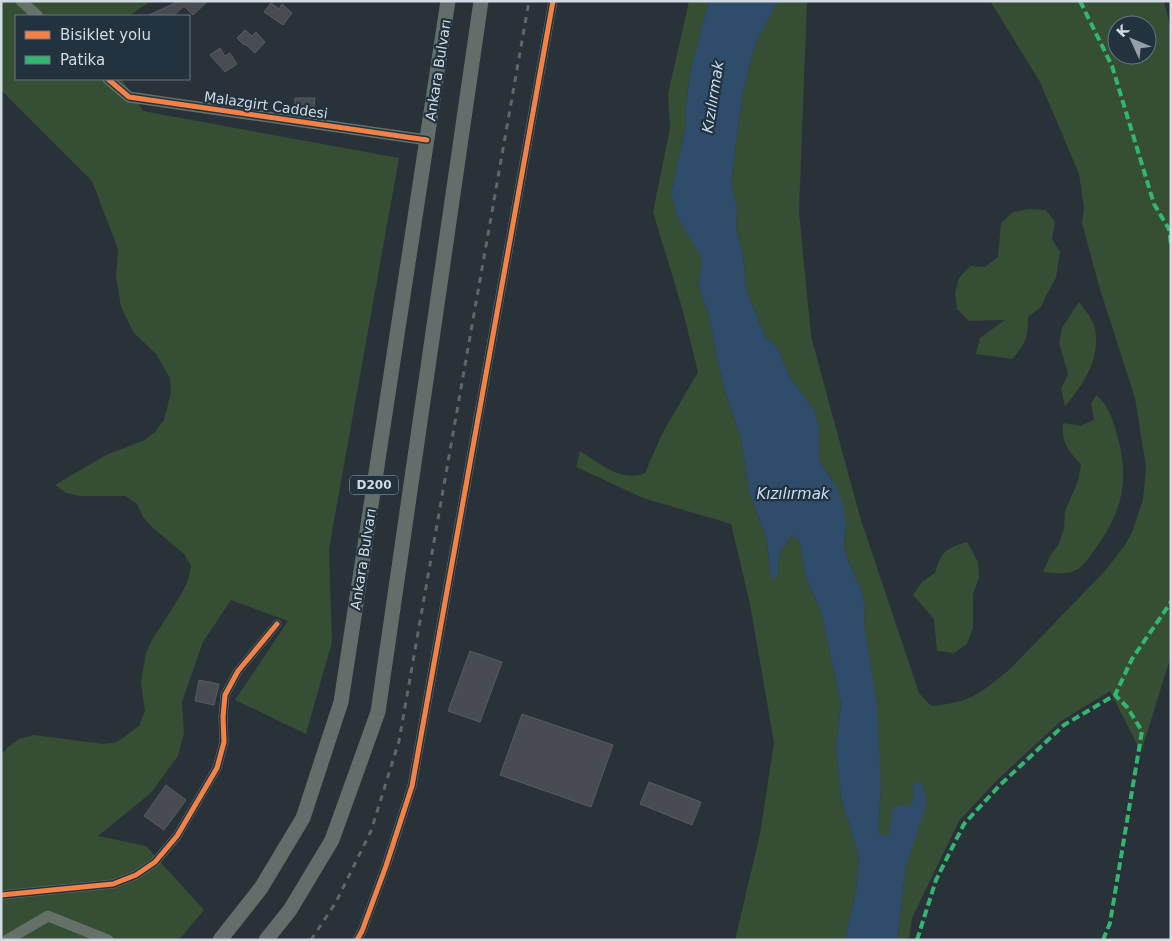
<svg xmlns="http://www.w3.org/2000/svg" width="1172" height="941" font-family="'DejaVu Sans',sans-serif">
  <rect width="100%" height="100%" fill="#293139"/>
  <!-- green -->
  <path fill="#364e34" fill-rule="evenodd" d="M1 1H151L129 16H16V79H122L143 111 399 158 329 549 332 642 306 734 235 700 288 621 231 600 203 642 182 702 184 733 178 756 151 793 98 836 146 846 204 910 179 940H1V755L8 747 19 739 33 735 104 744 117 742 139 726 145 711 141 682 146 653 152 640 182 593 188 580 191 566 184 554 152 527 143 517 137 504 125 496H80L66 493 55 485 106 455 145 440 155 432 164 420 171 393 170 378 156 354 134 333 121 307 116 277 118 249 92 181 1 90Z
    M689 1H709L691 68 685 112 686 125 671 193 677 217 700 253 702 262 698 286 709 315 722 382 741 439 749 491 767 540 770 573 778 574 779 554 792 535 799 540 807 580 821 611 841 704 836 749 841 797 859 857 856 891 845 940H735L760 834 774 743 750 604 731 524 643 498 576 467 580 451C599 463 622 483 645 473L662 434 698 372 683 311 653 212 670 128 668 94Z
    M778 1H807L799 212 811 336 860 517 919 693 931 706C970 703 981 693 1010 669L1104 572 1125 545 1133 530 1143 499 1146 467 1135 398 1099 286 1082 223 1084 207 1079 174 1040 82 990 1H1164L1171 31V656L1141 752 1110 691 1061 721 996 781 959 821 912 918 909 940H897L906 867 914 839 913 800 889 835H880L878 827 881 788 864 624 865 607 861 589 847 558 844 543 846 527 837 488 819 460V428L815 411 790 377 777 347 765 336 746 290 743 254 736 230 737 207 731 183 742 98 749 67 757 39ZM1117 25H1147V55H1117Z
    M1029 209 1046 210 1055 222 1052 239 1060 252 1056 278 1048 292 1041 307 1028 317C1028 337 1026 344 1012 359L976 354 980 338 1005 320 969 321 957 309 955 293 959 278 970 266 985 267 998 257 1001 223 1013 212Z
    M1079 302C1085 310 1093 319 1095 329 1101 358 1083 386 1065 406L1061 389 1068 374 1059 343 1062 328Z
    M1096 395C1108 405 1111 415 1116 431 1130 477 1124 510 1095 549 1090 556 1082 569 1074 571 1064 575 1054 573 1043 572L1050 556 1059 544 1064 528 1065 511 1078 481 1081 465C1067 448 1062 445 1063 423L1080 426 1094 420 1091 404Z
    M967 542 978 562 979 578 973 594V628L967 644 954 653 937 651 934 619 913 595 922 582 935 573C942 551 946 548 967 542Z"/>
  <!-- water -->
  <path fill="#2f4d6b" d="M709 1H778L757 40 749 67 742 98 731 183 737 207 736 230 743 254 746 290 765 336 777 347 790 377 815 411 819 428V460L837 488 843 504 846 527 844 543 847 558 861 589 865 607 864 624 877 705 881 788 878 827 880 835H889L892 810 899 805 908 807 913 800V784L921 782 926 797V805L906 867 897 940H845L856 891 859 857 841 797 836 749 841 704 821 611 807 580 799 540 792 535 779 554 778 574 773 580 770 573 767 540 749 491 741 439 722 382 709 315 698 286 702 262 700 254 677 217 671 193 686 125 685 112 691 68Z"/>
  <!-- building -->
  <path fill="#494b53" stroke="#585b62" d="M179 1H208L193 15 184 6 173 16H147Z
    M271 3 279 9 282 4 292 13 283 25 264 12Z
    M245 30 252 36 256 32 265 42 255 53 245 44 244 45 237 38Z
    M220 48 225 56 230 53 237 64 225 72 210 55Z
    M295 98H315L314 109 295 108Z
    M470 651 502 662 480 722 448 711Z
    M199 680 219 684 214 705 195 701Z
    M522 714 613 745 591 807 500 775Z
    M649 782 701 802 692 825 640 804Z
    M166 785 186 800 164 830 144 816Z"/>
  <g fill="none" stroke-linecap="round" stroke-linejoin="round">
    <!-- minor -->
    <path stroke="#647068" stroke-width="9" d="M1 895 113 884 136 875 155 862 177 836 217 768 224 742 223 717 225 695 238 671 277 624
      M357 940 362 931 386 866 412 786 553 1"/>
    <!-- tertiary -->
    <path stroke="#647068" stroke-width="11" d="M21 1 38 16
      M108 79 129 97 427 140
      M7 940 48 916 108 940"/>
    <!-- trunk -->
    <path stroke="#626e69" stroke-width="15" d="M220 940 261 888 303 818 341 702 448 1
      M266 940 290 910 332 840 378 712 481 1"/>
    <!-- rail -->
    <path stroke="#5f6768" stroke-width="3" stroke-dasharray="6 6" stroke-linecap="butt" d="M311 940 336 902 371 831 399 741 529 1"/>
    <!-- quiet -->
    <path stroke="#33b770" stroke-width="4" stroke-dasharray="8 4" stroke-linecap="butt" d="M1080 1 1112 66 1154 204 1169 229 1171 246
      M917 940 936 880 964 824 1000 785 1064 725 1115 695 1132 659 1171 602
      M1103 940 1110 923 1142 731 1127 707 1115 695"/>
    <!-- cycleway casing -->
    <g stroke="#23323f" stroke-width="8">
      <path id="cycleway" d="M108 79 129 97 427 140
        M1 895 113 884 136 875 155 862 177 836 217 768 224 742 223 717 225 695 238 671 277 624
        M357 940 362 931 386 866 412 786 553 1"/>
    </g>
    <!-- cycleway -->
    <use href="#cycleway" stroke="#f48246" stroke-width="5"/>
  </g>
  <g text-anchor="middle" dominant-baseline="central" stroke-width="4.5" stroke-linejoin="round" paint-order="stroke">
    <!-- shield labels -->
    <rect fill="#23323f" stroke="#9ea8b2" stroke-width="1" x="350" y="475.5" width="48" height="19" rx="4"/>
    <g font-size="12" font-weight="bold" fill="#d2dbe4">
      <text x="374" y="485">D200</text>
    </g>
    <!-- street labels -->
    <g font-size="14" fill="#d2dbe4" stroke="#23323f">
      <text transform="translate(438 70) rotate(-81)">Ankara Bulvarı</text>
      <text transform="translate(266 105) rotate(8)">Malazgirt Caddesi</text>
      <text transform="translate(363 559) rotate(-81)">Ankara Bulvarı</text>
    </g>
    <!-- water labels -->
    <g font-size="15" font-style="italic" fill="#cadff5" stroke="#23323f">
      <text transform="translate(713 97) rotate(-81)">Kızılırmak</text>
      <text x="793" y="494">Kızılırmak</text>
    </g>
  </g>
  <!-- border -->
  <rect width="1172" height="941" fill="none" stroke="#d2dbe4" stroke-width="5"/>
  <!-- legend -->
  <rect x="15" y="15" width="175" height="65" fill="#23323f" stroke="#697681"/>
  <rect x="25" y="31" width="25" height="8" fill="#f48246" stroke="#697681"/>
  <text x="60" y="40" font-size="15" fill="#d2dbe4">Bisiklet yolu</text>
  <rect x="25" y="56" width="25" height="8" fill="#33b770" stroke="#697681"/>
  <text x="60" y="65" font-size="15" fill="#d2dbe4">Patika</text>
  <!-- north arrow -->
  <g transform="translate(1132 40) rotate(314)"><circle r="24" fill="#23323f" stroke="#697681"/>
  <path d="M0-4L9 19L0 12L-9 19Z" fill="#97a0a8"/>
  <text y="-8" font-size="14" font-weight="bold" text-anchor="middle" fill="#d2dbe4">K</text>
  </g>
</svg>
